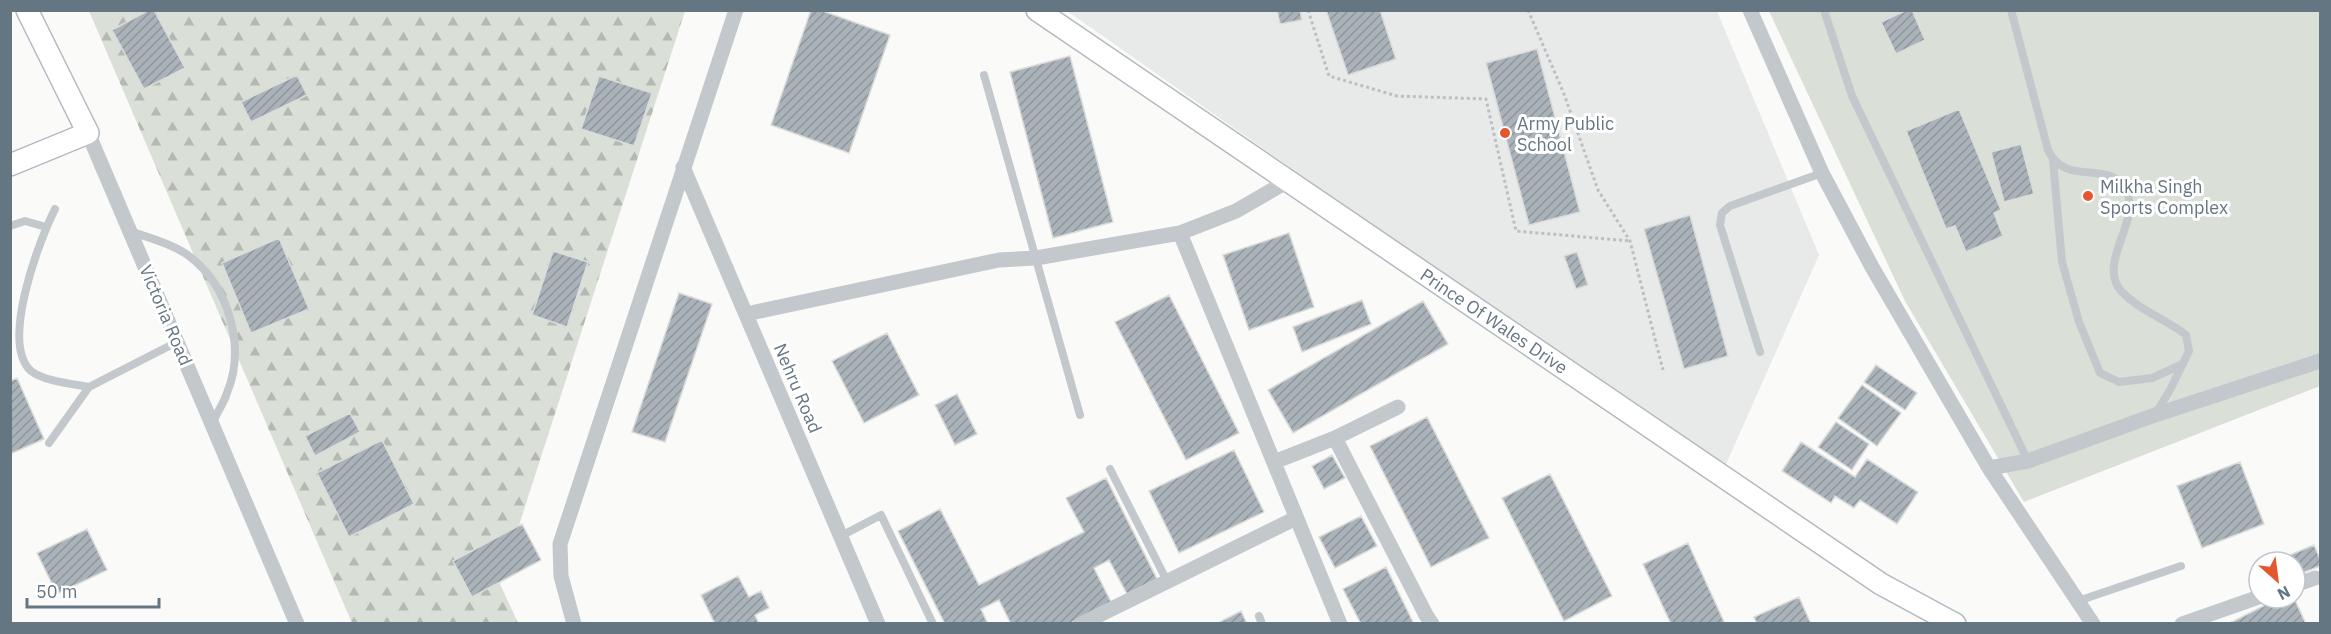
<svg xmlns="http://www.w3.org/2000/svg" width="2331" height="634" font-family="'IBM Plex Sans',sans-serif">
  <defs>
    <pattern id="forest-firs" width="22" height="20" patternUnits="userSpaceOnUse" patternTransform="scale(1.5)"><rect width="22" height="20" fill="#dadfd7"/><path d="M5 1l3.5 6h-7zM16 11l3.5 6h-7z" fill="#b4b9b4"/></pattern>
    <pattern id="building-hatch" width="6" height="6" patternUnits="userSpaceOnUse" patternTransform="scale(1.5)"><rect width="6" height="6" fill="#aab3b9"/><path d="M-1 1l2-2M0 6l6-6M5 7l2-2" fill="none" stroke="#8e969c"/></pattern>
  </defs>
  <rect width="100%" height="100%" fill="#fafaf8"/>
  <!-- built -->
  <path fill="#e8e9e9" d="M1067 11H1717L1819 255 1723 471Z"/>
  <!-- grass -->
  <path fill="#dadfd7" d="M1769 11H2320V386L2024 502 1905 301Z"/>
  <!-- forest -->
  <path fill="url(#forest-firs)" d="M89 11H685L500 584 518 623H352Z"/>
  <!-- building -->
  <path fill="url(#building-hatch)" stroke="#dcdcda" stroke-width="1.5" d="M149 10H154L185 68 144 89 112 30Z
    M811 10H820L890 35 849 153 771 125Z
    M1277 10H1300L1302 20 1280 24Z
    M1326 10H1380L1396 59 1348 75Z
    M1907 10H1912L1925 40 1896 54 1881 22Z
    M1537 49 1580 212 1529 225 1486 63Z
    M1070 56 1113 222 1053 238 1010 72Z
    M297 75 307 95 251 122 241 102Z
    M599 76 652 93 634 146 581 129Z
    M1959 109 2001 210 1994 213 2003 236 1966 252 1955 226 1946 229 1906 131Z
    M2021 144 2034 194 2004 202 1991 152Z
    M1690 215 1728 356 1684 369 1644 229Z
    M1289 233 1314 307 1249 330 1223 255Z
    M279 238 309 309 251 333 222 263Z
    M553 251 588 262 567 327 532 315Z
    M1577 252 1588 285 1576 289 1564 256Z
    M679 293 712 304 665 442 632 432Z
    M1169 295 1239 433 1186 460 1115 322Z
    M1362 300 1371 324 1302 352 1293 327Z
    M1423 301 1448 344 1293 433 1268 390Z
    M887 333 919 395 864 423 832 361Z
    M1876 365 1917 393 1905 410 1864 382Z
    M17 378 44 439 10 454V381Z
    M1862 385 1901 413 1877 446 1838 418Z
    M957 394 977 434 955 445 935 405Z
    M350 413 360 432 315 456 305 436Z
    M1427 417 1489 538 1431 567 1370 446Z
    M1836 422 1869 444 1852 470 1818 447Z
    M382 440 414 504 349 537 317 473Z
    M1801 442 1855 477 1867 459 1918 492 1897 524 1860 500 1854 508 1835 496 1831 503 1782 471Z
    M1234 450 1264 512 1179 553 1149 491Z
    M1332 455 1345 478 1324 489 1312 466Z
    M2240 462 2264 524 2202 548 2177 486Z
    M1550 474 1612 596 1564 621 1502 498Z
    M1106 478 1157 579 1127 594 1109 560 1094 568 1111 602 1069 624H1011L999 600 981 609 988 624H945L898 531 940 509 979 585 1084 532 1066 498Z
    M1361 516 1377 546 1335 568 1319 537Z
    M522 524 541 560 472 597 453 561Z
    M87 529 107 570 57 594 37 553Z
    M1688 543 1725 624H1671L1643 564Z
    M2314 545 2320 559V566L2295 576V562H2273Z
    M1386 567 1414 624H1361L1343 589Z
    M738 576 749 597 761 591 769 608 755 615 759 624H715L701 595Z
    M1799 597 1811 624H1757L1754 617Z
    M2279 598H2294L2306 624H2228Z
    M1241 611 1247 624H1216Z"/>
  <g fill="none" stroke-linecap="round" stroke-linejoin="round">
    <!-- secondary casing -->
    <g stroke="#b3babf" stroke-width="24">
      <path id="secondary" d="M1037 10 1881 584 1955 624
        M10 165 88 133 27 10"/>
    </g>
    <!-- path -->
    <path stroke="#bbbfc2" stroke-width="3" stroke-dasharray="3 3" stroke-linecap="butt" d="M1308 10 1329 76 1397 96 1486 99 1516 231 1630 241
      M1528 10 1564 94 1598 190 1630 241 1663 370"/>
    <!-- lane -->
    <path stroke="#c3c8cc" stroke-width="8" d="M1824 10 1852 96 2028 461
      M2011 10 2048 150C2066 189 2112 157 2127 192 2140 224 2096 264 2122 292 2140 311 2166 319 2186 335L2189 351 2170 390 2156 413
      M984 75 1080 415
      M2053 160 2062 262 2079 322 2100 373 2119 382 2152 378 2183 364
      M55 209C39 241 0 343 31 371 43 381 73 384 89 387
      M10 226 25 221 46 227
      M130 231C149 238 173 244 189 256 229 286 246 347 227 393 224 403 217 412 213 422
      M1760 352 1720 225 1722 213 1730 206 1822 173
      M49 443 89 387 177 342
      M1110 469 1167 581
      M841 536 881 515 933 624
      M2078 601 2181 566
      M1259 616 1262 624"/>
    <!-- street -->
    <path stroke="#c3c8cc" stroke-width="15" d="M1750 10 1822 173 1872 267 1989 468 2093 624
      M88 133 297 624
      M683 167 878 624
      M1180 233 1340 624
      M746 314 999 260 1036 258 1180 233 1236 211 1288 181
      M1335 438 1426 615 1432 624
      M1274 462 1335 438 1398 407
      M1989 468 2028 461 2155 415 2320 361
      M2295 585 2315 578
      M574 624 561 576 560 544 736 10
      M1081 624 1296 518
      M2182 624 2259 597"/>
    <!-- secondary -->
    <use href="#secondary" stroke="#fff" stroke-width="21"/>
  </g>
  <!-- markers -->
  <g fill="#e4572e" stroke="#fff" stroke-width="2">
    <circle cx="1505" cy="133" r="6"/>
    <circle cx="2088" cy="196" r="6"/>
  </g>
  <g text-anchor="middle" dominant-baseline="central" stroke-width="6" stroke-linejoin="round" paint-order="stroke">
    <!-- poi labels -->
    <g font-size="18" fill="#657683" stroke="#fff" text-anchor="start">
      <text x="1517" y="123">Army Public<tspan x="1517" dy="21">School</tspan></text>
      <text x="2100" y="186">Milkha Singh<tspan x="2100" dy="21">Sports Complex</tspan></text>
    </g>
    <!-- street labels -->
    <g font-size="18" fill="#657683" stroke="#fff">
      <text transform="translate(166 315) rotate(67)">Victoria Road</text>
      <text transform="translate(1494 321) rotate(34)">Prince Of Wales Drive</text>
      <text transform="translate(798 388) rotate(67)">Nehru Road</text>
    </g>
  </g>
  <!-- border -->
  <rect width="2331" height="634" fill="none" stroke="#657683" stroke-width="24"/>
  <!-- north arrow -->
  <g transform="translate(2277 580) rotate(152)"><circle r="28" fill="#ffffff" stroke="#c1c8cd" stroke-width="1.5"/>
  <path d="M0-4.5L10 22L0 15L-10 22Z" fill="#e4572e"/>
  <text y="-9" font-size="16" font-weight="bold" text-anchor="middle" fill="#657683">N</text>
  </g>
  <!-- scale -->
  <path d="M27 598v9h132v-9" fill="none" stroke="#657683" stroke-width="3"/>
  <text x="36" y="598" font-size="18" fill="#657683" stroke="#ffffff" stroke-width="4.5" paint-order="stroke">50 m</text>
</svg>
